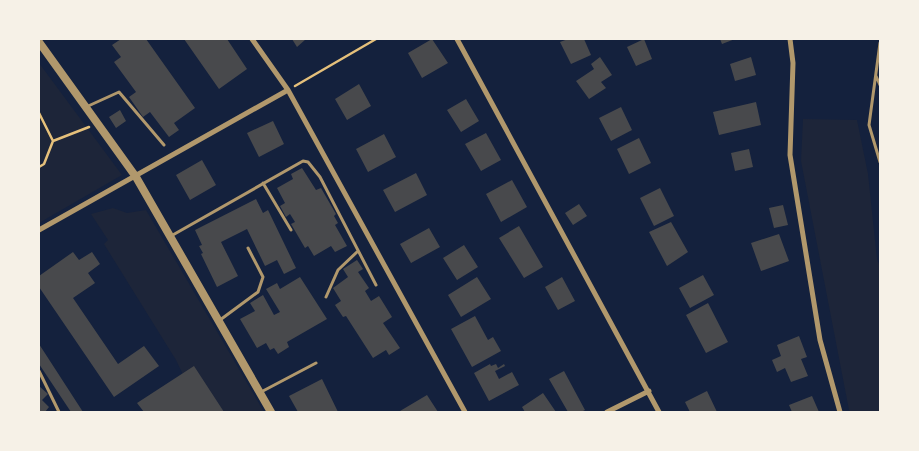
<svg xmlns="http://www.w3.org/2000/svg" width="919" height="451" font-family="Arial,sans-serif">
  <rect width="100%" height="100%" fill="#14213d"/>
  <!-- green -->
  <path fill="#1d2539" d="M39 63 122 175 39 223Z
    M803 119 857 120 868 174 877 259 880 267V412H850L849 410 801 161Z
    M113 208 127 213 146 210 264 412H177L189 387 176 360 104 244 108 240 91 214Z"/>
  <!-- building -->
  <path fill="#48494c" d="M121 39H146L195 108 174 123 179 130 169 137 150 112 143 117 129 97 136 92 114 62 121 57 112 45Z
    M184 39H227L247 69 219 89Z
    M292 39H306L297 47Z
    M432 39 448 63 422 78 408 53Z
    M568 39H584L591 55 571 64 560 42Z
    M644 39 652 59 636 66 627 47Z
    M720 39H735L722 44Z
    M600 57 612 75 601 82 606 88 589 99 576 81 594 69 591 64Z
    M751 57 756 75 735 81 730 64Z
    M359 84 371 106 347 120 335 99Z
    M466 99 479 121 461 132 447 110Z
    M756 102 761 125 719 135 713 112Z
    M621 107 632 130 611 141 599 118Z
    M120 110 126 121 116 128 109 117Z
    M273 121 284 144 259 157 247 133Z
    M486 133 501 160 481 171 465 144Z
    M384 134 396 157 368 172 356 149Z
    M639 138 651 163 629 174 617 149Z
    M749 149 753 167 735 171 731 153Z
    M202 160 216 185 190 200 176 175Z
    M302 168 316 190 321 188 336 214 334 216 338 223 335 225 347 246 335 252 331 246 314 256 308 246 305 248 291 224 295 222 290 214 286 217 280 206 285 203 277 188 293 179 291 174Z
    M416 173 427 195 395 212 383 190Z
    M512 180 527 207 501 222 486 194Z
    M660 188 674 216 654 226 640 198Z
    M256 199 263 213 268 210 296 268 284 274 277 260 265 266 247 229 221 242 238 276 217 287 201 254 203 253 199 246 202 245 195 230Z
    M579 204 587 216 573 225 565 213Z
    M783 205 788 225 774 228 769 208Z
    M671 222 688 252 667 266 649 232Z
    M519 226 543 267 524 278 499 238Z
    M429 228 440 247 411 263 400 244Z
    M779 234 789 261 761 271 751 243Z
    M464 245 478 267 457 280 443 258Z
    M73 252 79 260 92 252 100 264 88 273 95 283 73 298 118 364 144 346 159 366 114 397 39 287V276Z
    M357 260 363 269 358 272 369 288 365 291 371 301 379 296 392 317 383 323 400 348 389 355 386 350 373 358 346 316 343 317 335 305 341 301 333 288 348 277 343 269Z
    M703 275 714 295 690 308 679 288Z
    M300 277 327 319 287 342 289 347 278 354 274 348 270 350 266 343 257 348 240 319 255 311 250 303 263 295 274 315 280 312 266 289 277 283 280 289Z
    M477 277 491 299 461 317 448 295Z
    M562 277 575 301 558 310 545 287Z
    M708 303 728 342 706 353 686 315Z
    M475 316 488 340 493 337 501 351 472 367 451 329Z
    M799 336 807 357 801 359 808 376 791 382 785 368 777 372 772 360 781 356 777 345Z
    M39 344 83 412H71L39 364Z
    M490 364 491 366 496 364 498 368 504 364 505 366 495 371 499 379 512 372 519 385 489 401 474 373Z
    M194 366 224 412H144L137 403Z
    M564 371 585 410 581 412H568L549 379Z
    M322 379 338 412H298L289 396Z
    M39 386 48 394 42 400 49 407 45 412H39Z
    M707 391 717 412H690L685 402Z
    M543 393 556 412H525L522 407Z
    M427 395 438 412H400V411Z
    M812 396 819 412H792L789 405Z"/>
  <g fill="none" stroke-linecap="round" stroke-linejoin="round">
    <!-- path -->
    <path stroke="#e5c07b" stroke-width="2.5" d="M295 86 376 39
      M39 113 53 141 44 164 39 167
      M53 141 89 127"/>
    <!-- service -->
    <path stroke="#b1986c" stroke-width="3" d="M880 43 869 125 880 162
      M876 76 880 85
      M86 107 119 92 164 145
      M263 183 291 230
      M171 236 303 161 308 162 320 177 376 285
      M326 297 338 270 358 251
      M220 320 258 292 263 277 248 248
      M39 371 59 412
      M261 392 316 363"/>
    <!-- minor -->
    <path stroke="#b1986c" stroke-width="5" d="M252 39 288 90 465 412
      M457 39 659 412
      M790 39 793 63 790 155 820 340 840 412
      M39 230 288 90
      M607 412 649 391"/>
    <!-- tertiary -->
    <path stroke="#b1986c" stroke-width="8" d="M39 42 136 177 271 412"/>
  </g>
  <!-- border -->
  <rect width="919" height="451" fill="none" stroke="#f6f1e7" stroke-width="80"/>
</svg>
